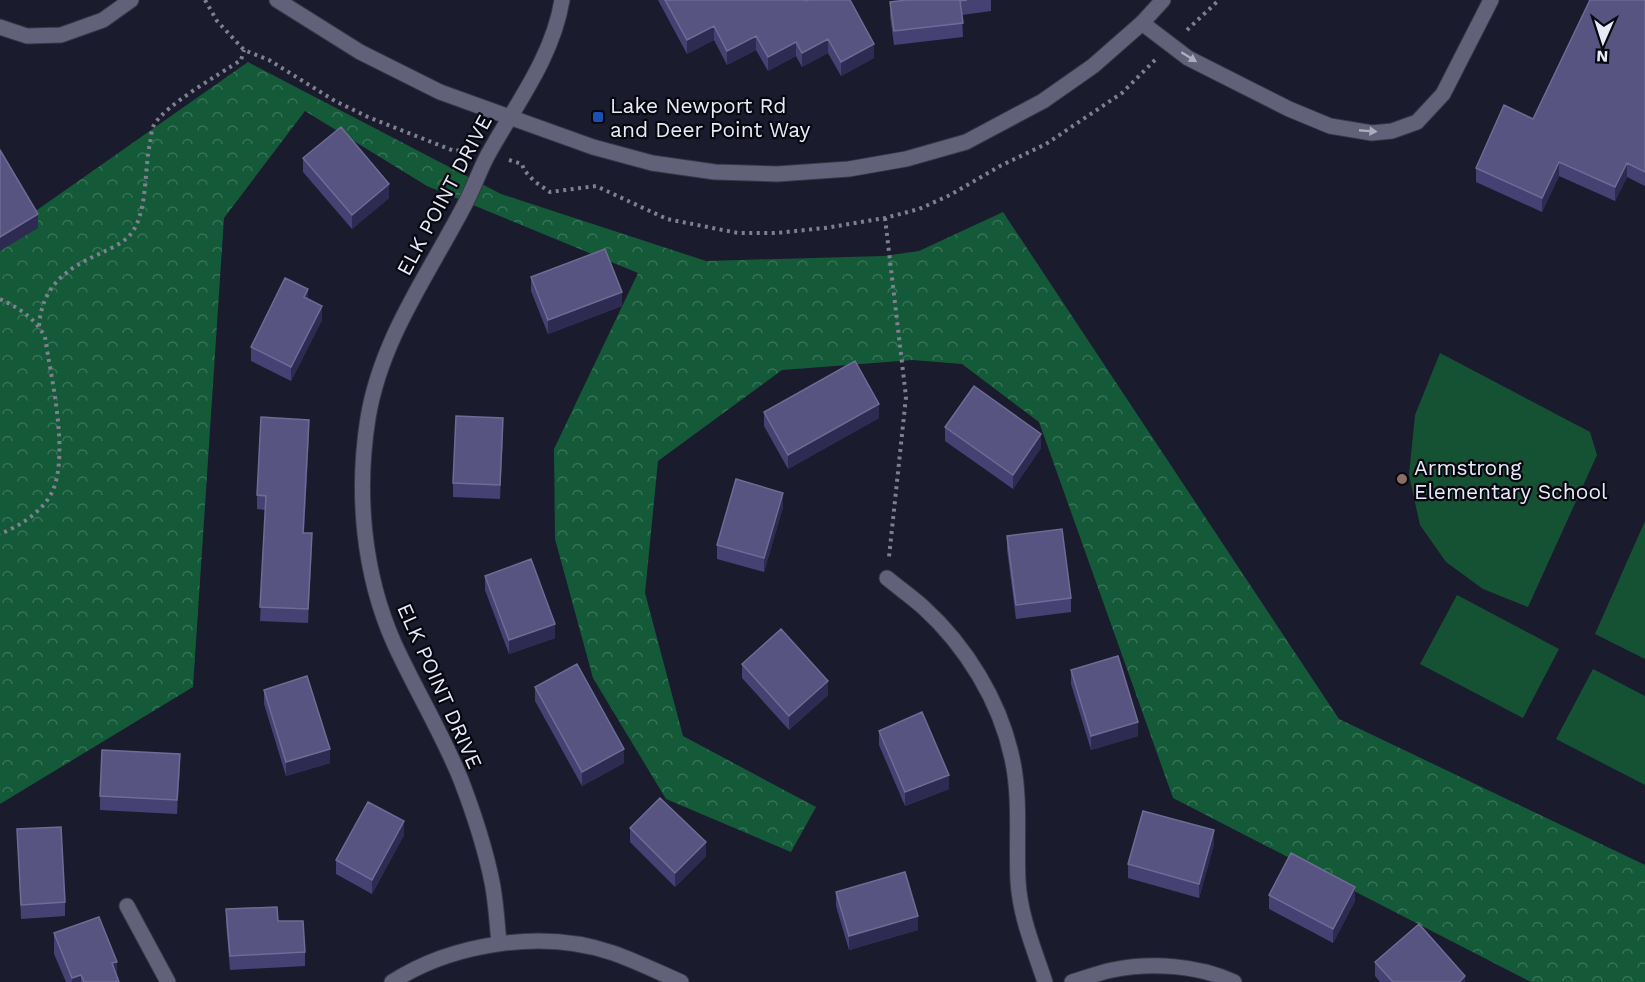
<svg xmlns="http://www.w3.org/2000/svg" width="1645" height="982" font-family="'Work Sans',sans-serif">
  <defs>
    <pattern id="forest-crowns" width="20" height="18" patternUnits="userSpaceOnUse" patternTransform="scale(1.5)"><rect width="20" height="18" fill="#145a39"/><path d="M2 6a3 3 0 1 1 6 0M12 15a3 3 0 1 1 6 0" fill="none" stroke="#367256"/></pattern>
  </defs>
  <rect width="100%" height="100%" fill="#1b1b2e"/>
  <!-- green -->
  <path fill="#155234" d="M1440 353 1590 432 1597 455 1528 607 1483 589 1446 562 1420 525 1409 475 1415 415Z
    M1645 521V659L1595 634Z
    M1457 595 1559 649 1523 718 1420 664Z
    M1593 669 1645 696V785L1556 739Z"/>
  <!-- forest -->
  <path fill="url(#forest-crowns)" d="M248 62 501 194 706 261 884 256 919 251 1003 212 1339 719 1645 865V982H1531L1173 798 1039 422 962 364 913 360 782 370 658 461 645 593 683 736 816 807 791 852 666 799 593 678 555 539 554 449 638 273 427 186 305 111 224 218 193 687 0 804V236Z"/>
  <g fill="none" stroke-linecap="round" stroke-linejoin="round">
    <!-- service casing -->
    <g stroke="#383748" stroke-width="17">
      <path id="service" d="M1142 23 1188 58 1289 109 1330 126 1372 133 1392 131 1417 122 1443 94 1491 0"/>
    </g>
    <!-- minor casing -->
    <g stroke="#383748" stroke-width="17">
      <path id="minor" d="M0 27 27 36 61 35 103 20 131 0
        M887 578C899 588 912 597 923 607 966 646 1000 701 1012 758 1021 798 1016 840 1018 881 1020 916 1034 949 1045 982
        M127 906 168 982
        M499 943C497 923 496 902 492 882 485 847 474 814 461 780 442 733 415 689 394 643 363 573 356 493 368 418 381 339 428 275 464 206 474 188 480 168 490 151 517 103 553 56 562 0
        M392 982C453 943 543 929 613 953 636 961 658 972 681 982
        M1072 982C1085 978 1098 973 1112 970 1151 962 1198 965 1234 982"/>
    </g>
    <!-- tertiary casing -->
    <g stroke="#383748" stroke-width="17">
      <path id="tertiary" d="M277 0 360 52 440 92 593 147 652 163 715 172 777 174 849 169 906 159 966 142 1043 101 1093 66 1142 23 1163 0"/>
    </g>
    <!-- path -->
    <path stroke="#7e7f8f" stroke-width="4" stroke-dasharray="3 4.5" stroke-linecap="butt" d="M205 0 217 21 244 50 269 60 335 101 368 117 454 151 467 149
      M1187 30 1219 0
      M509 160 522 164 524 170 534 181 550 192 596 186 667 219 738 233H776L825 228 885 218 919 209 950 195 1000 166 1046 144 1122 93 1155 60
      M885 218 906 397 889 557
      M0 299C19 308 35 318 45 337 51 378 69 451 53 490 44 511 20 526 0 534
      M39 326C42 286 66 269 99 254 109 249 122 244 130 235 148 214 144 170 150 143 151 138 151 130 154 125 165 105 220 74 241 60L244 50"/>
    <!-- service -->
    <use href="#service" stroke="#616179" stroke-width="15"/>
    <!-- minor -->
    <use href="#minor" stroke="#616179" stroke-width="15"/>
    <!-- tertiary -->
    <use href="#tertiary" stroke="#616179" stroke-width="15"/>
  </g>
  <!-- wall -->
  <path fill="#454273" d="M658 0H806L874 58 841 76 828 53 802 67 796 56 768 71 756 50 727 65 714 40 687 54Z
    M906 0H991V11L962 15 963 37 894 45 890 16V2Z
    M1588 0H1645V186L1627 177 1615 201 1559 176 1542 212 1476 182V168L1533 119 1590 1Z
    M303 158 389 198 352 229 303 172Z
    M531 277 622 306 548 334 531 291Z
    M308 299 322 320 291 381 251 361V347Z
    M764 412 879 418 788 469 764 426Z
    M945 427 1041 448 1013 489 945 441Z
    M503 432 500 499 453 497V483Z
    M309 434 304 533 312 547 308 623 260 621 265 510 257 509V495Z
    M783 507 764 572 717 559V545Z
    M1007 536 1071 598V612L1016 619 1007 550Z
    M485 576 555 638 509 654 485 590Z
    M742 664 828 695 789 730 742 678Z
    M1071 670 1138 736 1091 750 1071 684Z
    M535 687 624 763 582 786 535 701Z
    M264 690 330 763 286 776 264 704Z
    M879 731 949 789 905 806 879 745Z
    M180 768 177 814 100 810V796Z
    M630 828 706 856 675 887 630 842Z
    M17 829 65 902V916L21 919Z
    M404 835 372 894 336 874V860Z
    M1214 844 1199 898 1128 878V864Z
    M836 892 918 930 849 950 836 906Z
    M1269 895 1355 901 1333 943 1269 909Z
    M226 909 278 921 305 952V966L230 970 226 923Z
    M54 933 117 975 119 982H66L54 954Z
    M1375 962 1465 982H1380L1375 976Z"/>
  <!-- shaded-wall -->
  <path fill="#2d2b51" d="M714 26V40L687 54V40Z
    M756 36V50L727 65V51Z
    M828 39V53L802 67V53Z
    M796 42V56L768 71V57Z
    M874 44V58L841 76V62Z
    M1559 162V176L1542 212V198Z
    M1627 163V177L1615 201V187Z
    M389 184V198L352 229V215Z
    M38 214V228L0 251V237Z
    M308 289V303L304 297Z
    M622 292V306L548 334V320Z
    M322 306V320L291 381V367Z
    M879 404V418L788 469V455Z
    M503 418V432L500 499V485Z
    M309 420V434L303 547V533Z
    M1041 434V448L1013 489V475Z
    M783 493V507L764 572V558Z
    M312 533V547L308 623V609Z
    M555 624V638L509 654V640Z
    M828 681V695L789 730V716Z
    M1138 722V736L1091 750V736Z
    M330 749V763L286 776V762Z
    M624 749V763L582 786V772Z
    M180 754V768L177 814V800Z
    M949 775V789L905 806V792Z
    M404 821V835L372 894V880Z
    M1214 830V844L1199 898V884Z
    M706 842V856L675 887V873Z
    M1355 887V901L1333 943V929Z
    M918 916V930L849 950V936Z
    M117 962V982L112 963Z
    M81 975V982H72V978Z
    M1465 976V982H1459Z"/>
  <!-- building -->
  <path fill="#575481" stroke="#6e6b94" stroke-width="1.5" d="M665 0H806V1L808 0H850L874 44 841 62 828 39 802 53 796 42 768 57 756 36 727 51 714 26 687 40Z
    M906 0H967L960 1 963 23 894 31 890 2Z
    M1590 0H1645V172L1627 163 1615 187 1559 162 1542 198 1476 168 1504 105 1533 119Z
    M341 127 389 184 352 215 303 158Z
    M0 150 38 214 0 237Z
    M605 249 622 292 548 320 531 277Z
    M285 278 308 289 304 297 322 306 291 367 251 347Z
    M855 361 879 404 788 455 764 412Z
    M974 386 1041 434 1013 475 945 427Z
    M456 416 503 418 500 485 453 483Z
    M261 417 309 420 303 533H312L308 609 260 607 266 496 257 495Z
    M736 479 783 493 764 558 717 545Z
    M1062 529 1071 598 1016 605 1007 536Z
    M531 559 555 624 509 640 485 576Z
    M781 629 828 681 789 716 742 664Z
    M1118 656 1138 722 1091 736 1071 670Z
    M577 664 624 749 582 772 535 687Z
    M307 676 330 749 286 762 264 690Z
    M922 712 949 775 905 792 879 731Z
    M102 750 180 754 177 800 100 796Z
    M660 798 706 842 675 873 630 828Z
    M368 802 404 821 372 880 336 860Z
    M1143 811 1214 830 1199 884 1128 864Z
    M61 827 65 902 21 905 17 829Z
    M1291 853 1355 887 1333 929 1269 895Z
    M905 872 918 916 849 936 836 892Z
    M277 907 278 921H303L305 952 230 956 226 909Z
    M99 917 117 962 112 963 119 982H84L81 975 72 978 54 933Z
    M1419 924 1465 976 1459 982H1393L1375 962Z"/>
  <!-- one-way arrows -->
  <defs><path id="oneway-solid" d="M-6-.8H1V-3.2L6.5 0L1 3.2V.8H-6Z" transform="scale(1.5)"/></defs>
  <g fill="#acacbf">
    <use href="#oneway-solid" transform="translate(1189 57) rotate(32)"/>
    <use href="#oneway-solid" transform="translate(1368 131) rotate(5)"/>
  </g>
  <!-- markers -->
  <rect fill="#1a4fb4" stroke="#07070f" stroke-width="2" x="592" y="111" width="12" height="12" rx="3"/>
  <circle fill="#8d6e63" stroke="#07070f" stroke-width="2" cx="1402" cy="479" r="6"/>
  <g text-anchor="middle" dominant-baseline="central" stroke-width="4.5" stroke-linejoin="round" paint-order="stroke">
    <!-- poi labels -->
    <g font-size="21" fill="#e9eaf8" stroke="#07070f" text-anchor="start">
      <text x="610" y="105">Lake Newport Rd<tspan x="610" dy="24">and Deer Point Way</tspan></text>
      <text x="1414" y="467">Armstrong<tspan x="1414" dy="24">Elementary School</tspan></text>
    </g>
    <!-- street labels -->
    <g font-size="21" fill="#e9eaf8" stroke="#07070f">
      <text transform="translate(444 195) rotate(-62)">ELK POINT DRIVE</text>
      <text transform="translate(440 686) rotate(66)">ELK POINT DRIVE</text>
    </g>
  </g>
  <!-- north arrow -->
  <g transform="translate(1603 42) rotate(183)" stroke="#07070f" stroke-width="4.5" paint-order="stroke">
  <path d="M0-4.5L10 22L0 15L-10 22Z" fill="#e9eaf8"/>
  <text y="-9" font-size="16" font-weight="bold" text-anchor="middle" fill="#e9eaf8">N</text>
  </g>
</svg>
